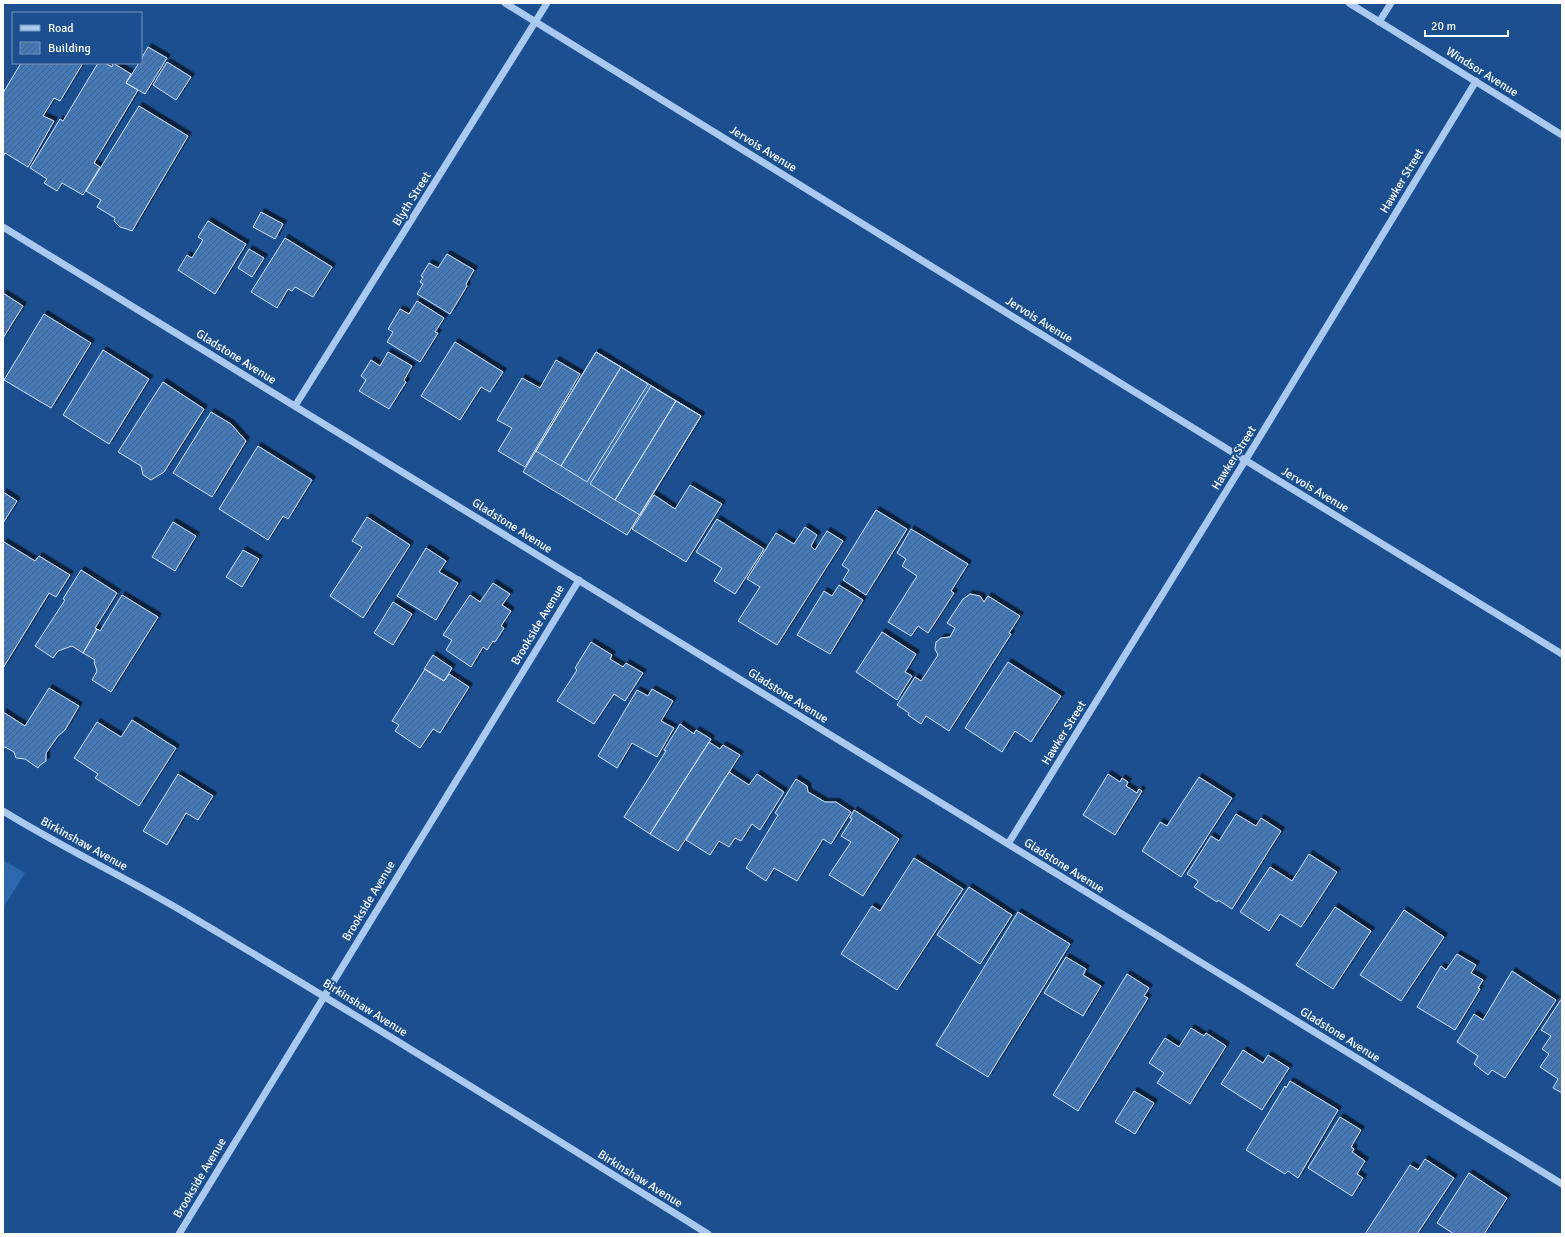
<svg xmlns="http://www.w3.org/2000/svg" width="1565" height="1237" font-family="Signika,sans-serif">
  <defs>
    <pattern id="building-hatch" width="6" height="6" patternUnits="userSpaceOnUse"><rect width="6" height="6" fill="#4478b7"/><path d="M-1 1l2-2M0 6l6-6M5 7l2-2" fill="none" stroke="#486282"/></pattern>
    <filter id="shadow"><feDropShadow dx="3.5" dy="-3.5" stdDeviation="0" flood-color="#0009"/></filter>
  </defs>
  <rect width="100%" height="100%" fill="#1b4f8f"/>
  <!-- grass -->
  <path fill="#2e69ad" d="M3 860 25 873 3 908Z"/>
  <!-- building -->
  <path fill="url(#building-hatch)" stroke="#cfe3fa" filter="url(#shadow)" d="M148 47 167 58 145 94 126 83 139 63H141V59Z
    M167 62 191 77 176 100 153 85Z
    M21 63H83L60 101 54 98 43 116 54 121 28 167 5 153 3 157V93Z
    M98 63H105L112 67 113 63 131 74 126 83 138 90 94 163 100 167 83 195 62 183 57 191 44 183 47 179 30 168 60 119 63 121Z
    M139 106 188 136 132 231 127 229 120 227 114 221 115 218 97 207 101 200 86 191Z
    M261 212 283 224 275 239 253 227Z
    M208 221 246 244 215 294 178 270 187 255 192 258 203 240 198 237Z
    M285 238 332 267 313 297 295 287 292 291 288 289 277 308 251 292Z
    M249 249 264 258 252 277 238 268Z
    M447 254 474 270 466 284 467 286 450 314 417 294 423 284 420 282 423 277 421 276 429 263 438 268Z
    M3 293 23 306 3 338Z
    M417 301 444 318 435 332 438 333 420 362 387 342 393 332 388 329 400 309 409 314Z
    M44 314 91 343 51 408 4 380Z
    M455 342 503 372 490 392 481 387 460 420 421 396Z
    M103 350 149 379 109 444 63 415Z
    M388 352 412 366 404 380 406 382 389 409 359 391 366 380 361 376 371 360 380 366Z
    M596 352 621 367 561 466 536 451Z
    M596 352 701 416 627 535 523 472Z
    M556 360 580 374 525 467 498 451 512 428 497 420 522 378 540 388Z
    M621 367 648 384 587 482 561 466Z
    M163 382 204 409 164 472 151 480 143 475 141 466 118 452Z
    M651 386 676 401 615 500 590 484Z
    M676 401 701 416 640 515 615 500Z
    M211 412 231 424 246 441 212 497 173 473Z
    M258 446 312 480 288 519 283 516 268 540 219 509Z
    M690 485 722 504 686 562 632 529 654 495 675 509Z
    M3 492 17 501 3 523Z
    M876 510 907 529 866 595 843 580 849 570 842 565Z
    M367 517 410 545 363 618 330 596 362 547 352 541Z
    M717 519 764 549 735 594 714 581 722 568 696 552Z
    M173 522 196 536 175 571 152 557Z
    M805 527 817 535 811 546 815 550 827 531 843 541 777 645 738 621 760 587 747 579 776 533 794 544Z
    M911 529 968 564 951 591 954 593 928 633 918 626 911 636 888 622 917 576 902 566 906 559 897 553Z
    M4 542 35 561 39 556 70 575 56 597 49 593 3 668V544Z
    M426 548 446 561 439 572 458 583 436 620 397 596Z
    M243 550 259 559 242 587 226 577Z
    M81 570 117 593 95 628 97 629 83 653 72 646 58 651 53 658 35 646 65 600 63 599Z
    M493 583 510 594 502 605 511 611 501 626 504 628 495 642 493 641 487 650 483 647 471 667 446 650 452 640 443 635 470 595 480 602Z
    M839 585 863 600 830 654 797 635 824 591 832 596Z
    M970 594 980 596 984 602 988 596 1020 616 1009 633 1011 634 949 731 926 716 921 724 908 715 909 713 897 705 915 677 921 681 938 655 935 649 936 642 941 638 950 637 955 628 947 623 963 599Z
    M122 595 158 617 111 692 92 680 97 671 94 662 95 660 83 653 97 629 100 631Z
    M393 602 412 614 393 645 374 633Z
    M882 632 916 654 905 672 912 676 897 700 856 672Z
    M591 642 612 655 610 659 623 667 626 663 643 673 625 701 614 694 594 724 557 701 577 670 575 668Z
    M433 655 452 668 444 681 424 669Z
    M1008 662 1061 696 1031 742 1015 731 1002 752 965 728Z
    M425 669 444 681 449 674 469 687 440 733 433 729 420 748 395 731 399 725 392 721Z
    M49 688 79 706 65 730 58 736 46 753V761L40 765 38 768 25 759 16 758 14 752 3 746V712L25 726Z
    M652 689 673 701 661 721 674 728 657 757 632 743 617 768 598 756 637 690 648 696Z
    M132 720 176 748 139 806 95 778 98 774 74 758 97 722 121 737Z
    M680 724 694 734 696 730 711 739 650 834 624 817 666 751 664 750Z
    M709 742 720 749 723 745 740 755 678 851 650 834Z
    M729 772 749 785 757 774 784 792 760 830 752 824 741 841 735 838 729 847 719 841 710 855 686 840Z
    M178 774 213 796 198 820 186 813 167 845 143 831Z
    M1108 774 1120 782 1122 778 1128 782 1126 786 1137 793 1139 789 1142 791 1115 835 1083 815Z
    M1199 777 1232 798 1181 877 1142 851 1160 822 1167 826Z
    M796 779 807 786 808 792 825 802H836L851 812 831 844 823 839 797 881 774 868 766 881 746 868 778 815 775 813Z
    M854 810 899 839 863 896 829 875 851 842 841 836 852 819 850 818Z
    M1236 814 1256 826 1261 818 1281 831 1232 909 1218 900 1217 902 1194 887 1198 882 1197 880 1187 874 1211 836 1219 841Z
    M1309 854 1337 872 1301 927 1280 914 1269 931 1240 912 1270 867 1292 881Z
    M914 858 963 889 897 990 841 954 872 906 880 911Z
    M969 887 1012 915 980 964 937 935Z
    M1335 907 1371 931 1333 989 1296 965Z
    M1404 910 1444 937 1401 1001 1360 975Z
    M1018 912 1070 944 988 1077 936 1045Z
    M1457 954 1476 965 1471 973 1483 980 1478 988 1480 989 1455 1030 1417 1007 1441 966 1446 970Z
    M1066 957 1086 969 1083 975 1101 986 1083 1016 1044 993Z
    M1512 971 1556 1000 1505 1078 1492 1070 1488 1075 1474 1064 1478 1056 1457 1042 1474 1014 1483 1020Z
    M1127 974 1149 988 1144 996 1148 998 1078 1111 1053 1095Z
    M1562 998V1093L1553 1088 1558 1079 1540 1067 1549 1054 1542 1049 1551 1036 1541 1030Z
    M1191 1028 1204 1036 1206 1033 1226 1046 1190 1104 1157 1083 1164 1073 1149 1063 1165 1038 1179 1047Z
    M1243 1050 1263 1063 1268 1055 1289 1068 1262 1110 1221 1084Z
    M1290 1081 1338 1110 1298 1178 1288 1171 1285 1174 1246 1150 1285 1086 1286 1088Z
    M1134 1091 1154 1103 1135 1134 1115 1122Z
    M1340 1117 1361 1130 1351 1147 1354 1149 1352 1152 1365 1161 1357 1174 1363 1178 1352 1196 1308 1168Z
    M1425 1159 1454 1178 1417 1234H1365L1410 1165 1418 1170Z
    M1469 1173 1507 1198 1484 1234H1454L1437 1223Z"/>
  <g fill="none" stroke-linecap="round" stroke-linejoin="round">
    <!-- minor -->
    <path stroke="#a9c9ee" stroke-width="7" d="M505 3 1245 460 1562 654
      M1349 3 1562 135
      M1379 22 1391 3
      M3 227 1562 1184
      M295 406 547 3
      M3 811C63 848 127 878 187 914 362 1018 535 1126 708 1234
      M1008 844 1256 443 1476 81
      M179 1234 579 580"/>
  </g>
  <g text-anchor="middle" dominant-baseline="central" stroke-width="4" stroke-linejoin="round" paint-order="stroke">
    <!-- street labels -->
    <g font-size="12" fill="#fff" stroke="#1b4f8f">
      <text transform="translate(1482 72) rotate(32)">Windsor Avenue</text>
      <text transform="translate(763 149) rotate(32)">Jervois Avenue</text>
      <text transform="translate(1402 181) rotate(-59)">Hawker Street</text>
      <text transform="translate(412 199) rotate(-58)">Blyth Street</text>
      <text transform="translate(1039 320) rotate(32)">Jervois Avenue</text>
      <text transform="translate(236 357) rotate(32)">Gladstone Avenue</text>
      <text transform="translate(1234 458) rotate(-58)">Hawker Street</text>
      <text transform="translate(1315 490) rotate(31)">Jervois Avenue</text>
      <text transform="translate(512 526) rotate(32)">Gladstone Avenue</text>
      <text transform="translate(538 625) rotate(-59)">Brookside Avenue</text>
      <text transform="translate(788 696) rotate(32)">Gladstone Avenue</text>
      <text transform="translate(1064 733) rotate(-58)">Hawker Street</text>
      <text transform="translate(84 844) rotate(29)">Birkinshaw Avenue</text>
      <text transform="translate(1064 866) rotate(32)">Gladstone Avenue</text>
      <text transform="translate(369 901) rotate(-59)">Brookside Avenue</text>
      <text transform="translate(365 1008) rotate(32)">Birkinshaw Avenue</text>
      <text transform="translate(1340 1035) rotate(32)">Gladstone Avenue</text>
      <text transform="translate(200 1178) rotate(-59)">Brookside Avenue</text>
      <text transform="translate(640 1179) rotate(32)">Birkinshaw Avenue</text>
    </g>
  </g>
  <!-- border -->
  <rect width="1565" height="1237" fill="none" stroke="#ffffff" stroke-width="8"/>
  <!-- legend -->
  <rect x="12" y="12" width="130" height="52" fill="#1b4f8f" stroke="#7695bc"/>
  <rect x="20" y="25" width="20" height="6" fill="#a9c9ee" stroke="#7695bc"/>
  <text x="48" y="32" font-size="12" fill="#ffffff">Road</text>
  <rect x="20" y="42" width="20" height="12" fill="url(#building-hatch)" stroke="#7695bc"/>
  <text x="48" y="52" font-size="12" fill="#ffffff">Building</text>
  <!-- scale -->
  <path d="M1425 30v6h83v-6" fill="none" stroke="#ffffff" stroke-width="2"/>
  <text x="1431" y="30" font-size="12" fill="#ffffff" stroke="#1b4f8f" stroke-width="3" paint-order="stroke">20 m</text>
</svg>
